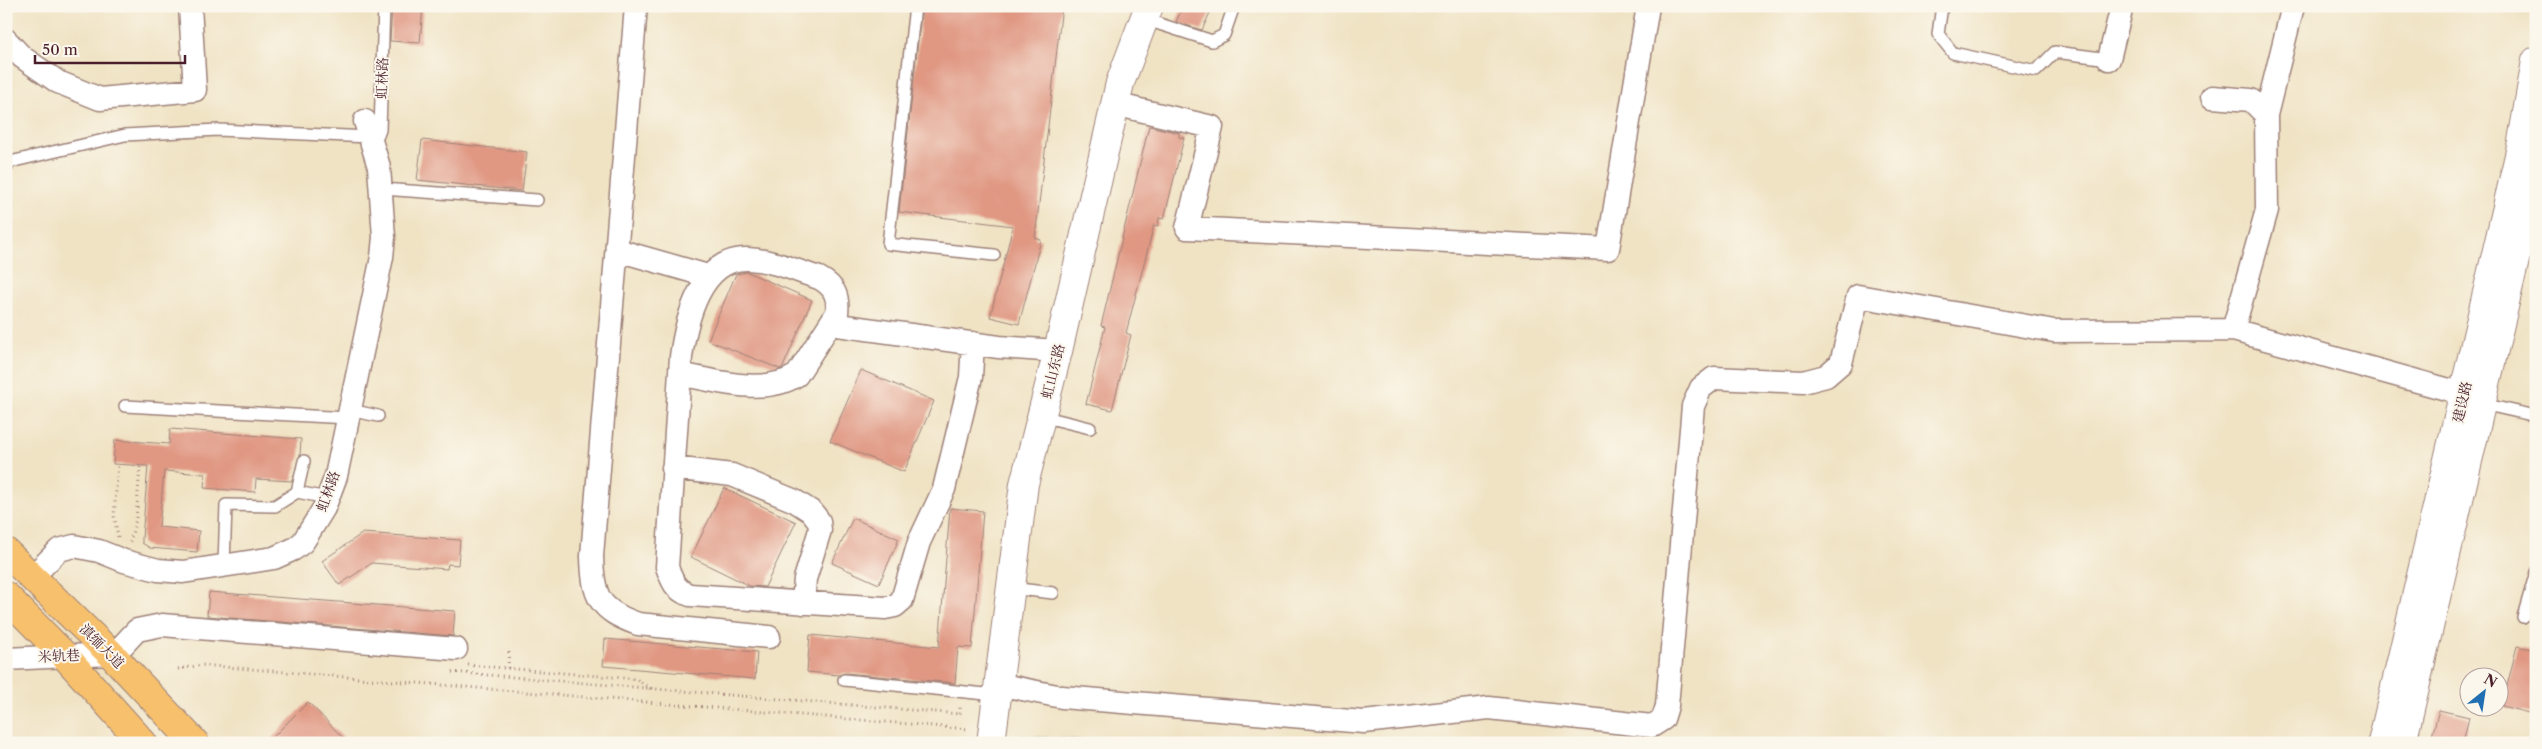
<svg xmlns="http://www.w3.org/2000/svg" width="2542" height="749" font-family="'Libre Caslon Text','Noto Serif SC',serif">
  <rect width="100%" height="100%" fill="#fbf7ec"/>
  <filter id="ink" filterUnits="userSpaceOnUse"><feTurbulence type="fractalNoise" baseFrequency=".02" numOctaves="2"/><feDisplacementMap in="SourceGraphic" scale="10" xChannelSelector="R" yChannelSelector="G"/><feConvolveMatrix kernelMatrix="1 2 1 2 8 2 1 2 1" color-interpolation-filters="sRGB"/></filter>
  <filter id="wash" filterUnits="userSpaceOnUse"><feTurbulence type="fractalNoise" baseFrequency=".0096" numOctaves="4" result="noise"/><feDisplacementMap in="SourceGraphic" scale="20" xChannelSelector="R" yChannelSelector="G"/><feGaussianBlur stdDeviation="1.12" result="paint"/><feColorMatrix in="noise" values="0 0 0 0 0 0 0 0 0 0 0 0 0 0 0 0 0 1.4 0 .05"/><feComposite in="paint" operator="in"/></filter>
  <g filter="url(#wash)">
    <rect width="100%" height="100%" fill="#f0e3c4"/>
    <!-- forest -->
    <path fill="#97b366" stroke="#706948" d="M1020 736 1114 743H1020Z"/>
    <g id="blocks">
      <!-- building -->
      <path fill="#e09883" d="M392 6H423L420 43 390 41Z
        M922 6H1062L1035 238 1041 240 1019 324 990 317 1013 226 899 212Z
        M1183 6H1213L1202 30 1176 22Z
        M1149 126 1179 133V137L1184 138 1164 219 1159 218 1158 226 1154 225 1126 333 1131 335 1112 410 1086 404 1105 327 1101 326Z
        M422 140 527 152 522 191 417 180Z
        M747 272 812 300 783 367 780 369 708 340 736 274Z
        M861 370 934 401 904 472 830 441Z
        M170 429 301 439 300 455 292 481 256 479 255 492 204 488 205 474 164 471 159 527 199 531 197 552 150 548 142 543V538L148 466 113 464 115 440 169 444Z
        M724 488 796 522 765 587 750 586 691 557Z
        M950 508 983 511 972 648 958 647 955 683 845 673 839 675 807 672 810 635 939 647Z
        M853 518 899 539 879 584 832 563Z
        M363 533 460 540 458 565 448 564 447 569 372 563 339 585 322 561Z
        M209 592 455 611 453 636 207 616Z
        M605 639 757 652 755 679 603 666Z
        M2517 646 2536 650V715L2502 706Z
        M308 702 348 743H267Z
        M2439 710 2469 717 2463 743H2430Z"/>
    </g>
  </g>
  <g filter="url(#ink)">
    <use href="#blocks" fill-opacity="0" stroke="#9d8178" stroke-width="1"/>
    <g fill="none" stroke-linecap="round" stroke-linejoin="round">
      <!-- service casing -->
      <g stroke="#9d8178" stroke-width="14">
        <path id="service" d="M915 6 888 244 994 255
          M1942 6 1938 34 1953 53 2036 71 2055 52 2109 59
          M1144 19 1212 41 1224 35 1234 6
          M374 145 380 130 384 6
          M6 169 10 162 125 135 218 130 369 137
          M382 189 537 200
          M2482 404 2536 416
          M125 406 348 418
          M350 410 378 416
          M1041 416 1090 428
          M297 492 327 498
          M224 565 226 505 275 506 297 492 304 461
          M1010 588 1053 593
          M2523 617 2536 572
          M844 680 996 695"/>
      </g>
      <!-- minor casing -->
      <g stroke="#9d8178" stroke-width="25">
        <path id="minor" d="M636 6 592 556C593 596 598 610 638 624L769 637
          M6 40 22 57 58 82 100 99 195 90 190 6
          M2109 59 2122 6
          M2212 97 2251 100 2266 115 2267 210 2233 330
          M1114 104 1212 127 1187 228 1608 249 1648 6
          M2266 115 2293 6
          M617 250 708 276
          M830 324 999 347 1058 351
          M680 374C715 381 765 396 797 375L837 313C839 296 834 286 819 278 797 271 772 260 748 259 701 257 686 320 681 357L667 567C672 581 675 590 690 595L885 608 895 606 902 600 919 542 944 489 971 377 973 343
          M673 468 732 475 795 501 812 512 819 521 820 530 805 579 803 603
          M32 577 59 550 74 546 99 551 124 561 158 570 183 572 274 558 294 549 303 542 324 508 336 476 382 257 384 237 379 167 365 121
          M123 645 137 630 162 625 456 649
          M6 659 111 654
          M997 684 1062 697 1364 722 1489 708 1652 726 1663 719 1667 706 1693 406 1701 388 1714 378 1803 382 1826 376 1841 363 1858 296 2054 331 2233 330 2464 394"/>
      </g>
      <!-- tertiary casing -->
      <g stroke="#9d8178" stroke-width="30">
        <path id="tertiary" d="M991 743 1024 484 1058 351 1120 83 1149 6
          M2382 743 2521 147 2536 61
          M2402 743 2536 170"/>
      </g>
      <!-- primary casing -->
      <g stroke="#9d8178" stroke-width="30">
        <path id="primary" d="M6 552 111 654 195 743
          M6 596 64 655 143 743"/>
      </g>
      <!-- path -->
      <path stroke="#9d8178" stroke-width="3" stroke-dasharray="1 4" stroke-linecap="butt" d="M118 537 114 516 118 464
        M130 542 136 519 140 466
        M468 665 636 679 651 689
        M508 668 509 650
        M178 669 202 665 969 729
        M452 672 960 714V707"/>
      <!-- service -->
      <use href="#service" stroke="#fff" stroke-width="11"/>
      <!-- minor -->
      <use href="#minor" stroke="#fff" stroke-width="22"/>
      <!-- tertiary -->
      <use href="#tertiary" stroke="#fff" stroke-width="28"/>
      <!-- primary -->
      <use href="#primary" stroke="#f7c06c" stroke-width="28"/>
    </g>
  </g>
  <g text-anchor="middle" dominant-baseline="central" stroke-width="4" stroke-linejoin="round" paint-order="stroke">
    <!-- street labels -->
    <g font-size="14" fill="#4a1f2b" stroke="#fbf7ec">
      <text transform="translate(382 78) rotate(-88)">虹林路</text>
      <text transform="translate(1053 371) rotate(-76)">虹山东路</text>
      <text transform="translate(2462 402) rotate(-77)">建设路</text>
      <text transform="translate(328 491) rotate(-70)">虹林路</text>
      <text transform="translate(102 646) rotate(45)">滇缅大道</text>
      <text transform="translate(59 656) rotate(-3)">米轨巷</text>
    </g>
  </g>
  <!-- margin -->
  <rect width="2542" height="749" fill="none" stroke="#fbf7ec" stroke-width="25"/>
  <!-- north arrow -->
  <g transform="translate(2484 692) rotate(30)"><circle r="24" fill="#fbf7ec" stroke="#b4a19f"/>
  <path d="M0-4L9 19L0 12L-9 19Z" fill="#1f6fb2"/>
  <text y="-8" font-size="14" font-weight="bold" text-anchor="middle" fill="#4a1f2b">N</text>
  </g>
  <!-- scale -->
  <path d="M35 55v8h150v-8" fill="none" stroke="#4a1f2b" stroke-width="2.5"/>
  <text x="42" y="55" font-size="15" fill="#4a1f2b" stroke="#fbf7ec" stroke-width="4" paint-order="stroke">50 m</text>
</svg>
